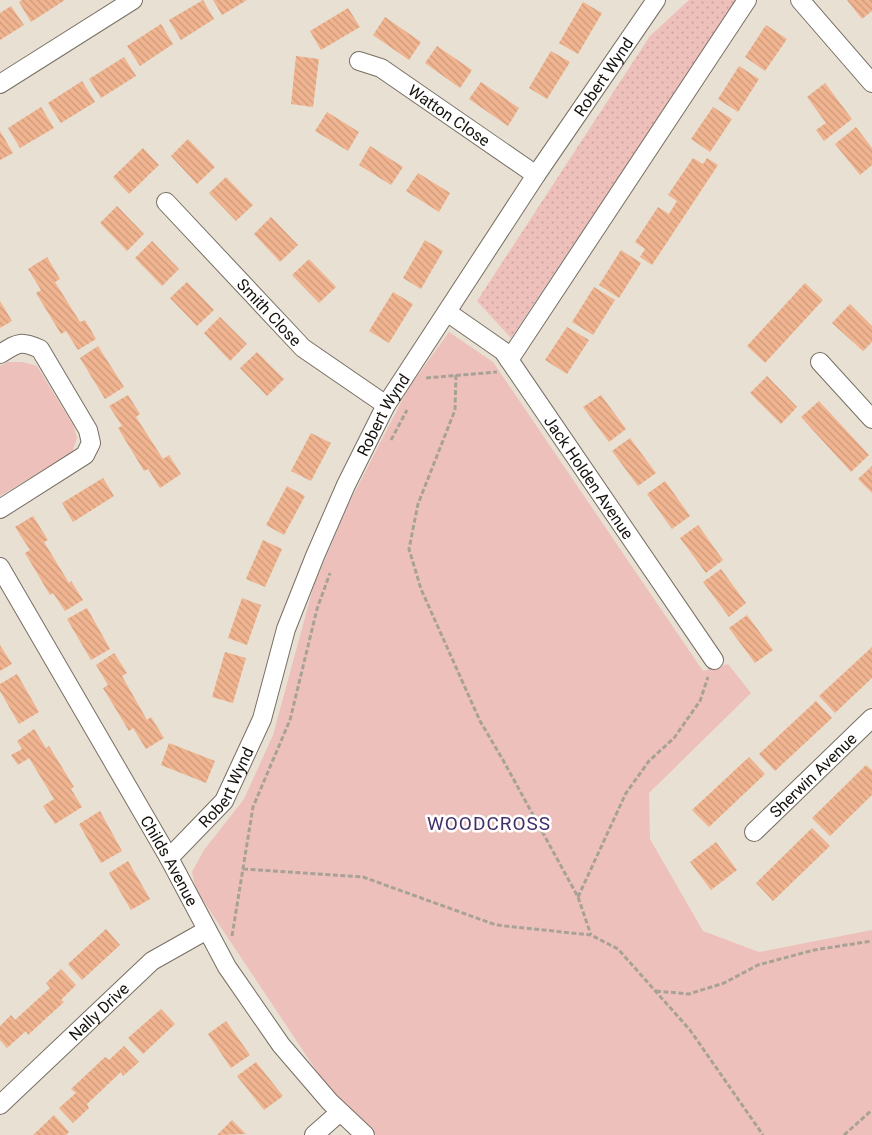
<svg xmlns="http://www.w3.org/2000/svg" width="872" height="1135" font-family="Roboto,sans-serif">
  <defs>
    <pattern id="grass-dots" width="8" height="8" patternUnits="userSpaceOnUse" patternTransform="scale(1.25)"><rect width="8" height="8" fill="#eec0bc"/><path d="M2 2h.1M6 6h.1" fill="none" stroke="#cba4a0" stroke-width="1.8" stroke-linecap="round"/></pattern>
    <pattern id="building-back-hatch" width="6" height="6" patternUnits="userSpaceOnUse" patternTransform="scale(1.25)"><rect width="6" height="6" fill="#f0b490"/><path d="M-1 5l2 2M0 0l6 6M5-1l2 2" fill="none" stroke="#cd9a7b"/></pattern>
  </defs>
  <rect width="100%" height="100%" fill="#e8e0d2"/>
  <!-- grass -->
  <path fill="url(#grass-dots)" d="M689 0H737L511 338 477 301 650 36Z"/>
  <!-- green -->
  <path fill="#eec0bc" d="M449 332 493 362 703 671 728 664 751 693 649 793 650 839 703 931 759 952 872 930V1135H376L340 1101 322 1079 196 890 192 872 204 850 244 799 273 735 313 588 348 505 408 389Z
    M8 362H23L37 366 73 425 77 438 72 453 0 496V366Z"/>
  <!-- building -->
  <path fill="url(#building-back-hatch)" d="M22 0H65L31 22 19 2Z
    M203 0 214 19 181 40 169 20Z
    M213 0H247L222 15Z
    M847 0H872V11L862 19Z
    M583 2 602 13 578 54 559 43Z
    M11 6 24 25 0 40V13Z
    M348 8 360 27 321 50 310 31Z
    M385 17 421 42 409 60 373 35Z
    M161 24 173 44 140 66 127 46Z
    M766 25 787 39 765 71 745 57Z
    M437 46 472 70 460 88 425 63Z
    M551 51 570 62 547 99 529 88Z
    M296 56 319 59 313 107 291 104Z
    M124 57 136 76 101 98 89 79Z
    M739 66 759 79 738 112 718 99Z
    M82 81 95 102 61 123 48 103Z
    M481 82 519 108 508 126 469 99Z
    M825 83 852 119 824 141 816 130 826 123 807 97Z
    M41 107 54 128 20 148 8 128Z
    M713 107 732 119 710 152 691 139Z
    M327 112 359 132 348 151 315 131Z
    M856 127 872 148V165L860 175 835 144Z
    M0 131 13 153 0 160Z
    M188 139 215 167 197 184 171 156Z
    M370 146 403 167 391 185 359 165Z
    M143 148 159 165 129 194 113 177Z
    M693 158 703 164 707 158 718 165 652 265 640 257 645 249 635 242 658 207 669 214 677 201 668 195Z
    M418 173 450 193 439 212 406 191Z
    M226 177 253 205 236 221 209 193Z
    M117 206 144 234 127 251 100 223Z
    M271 217 298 245 280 262 254 234Z
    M425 240 443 251 421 289 403 278Z
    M152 241 179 269 162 286 135 258Z
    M621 250 641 263 619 298 599 285Z
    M47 257 60 279 55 282 80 322 85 320 96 339 78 350 66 331 61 334 36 293 41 290 28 269Z
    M309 259 336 287 319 303 292 275Z
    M187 282 214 310 197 326 170 298Z
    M805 283 823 300 765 363 747 346Z
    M594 287 615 300 593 335 572 322Z
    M393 292 413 304 389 343 369 331Z
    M0 301 12 321 0 328Z
    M850 304 872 326V342L863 351 832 323Z
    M220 317 247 344 230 361 204 333Z
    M567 327 589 340 567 374 545 360Z
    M98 346 124 387 105 399 80 358Z
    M257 352 284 379 267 396 240 368Z
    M767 376 797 407 781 424 750 393Z
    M128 395 140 414 136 417 163 459 169 455 181 474 160 488 148 469 144 471 118 428 122 426 109 406Z
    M601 395 626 429 609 442 583 407Z
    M819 401 869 455 851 472 801 417Z
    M311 433 331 443 311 481 291 471Z
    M630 438 656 473 638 486 612 451Z
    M872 466V493L858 479Z
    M103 478 114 496 73 522 62 503Z
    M665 481 690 516 672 529 647 494Z
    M287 486 305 496 284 535 266 525Z
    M33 516 48 540 44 542 69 583 71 581 83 600 65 611 53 593 50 595 25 553 30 550 15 527Z
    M698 525 723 560 706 573 680 538Z
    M263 540 282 549 265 587 246 579Z
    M721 569 746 603 729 617 703 582Z
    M242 598 261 605 247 645 228 638Z
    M87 608 110 649 91 660 67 619Z
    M747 615 773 650 755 663 729 628Z
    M0 645 12 664 0 671Z
    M872 647V678L835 713 819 696Z
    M225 652 246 658 233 703 212 697Z
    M114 653 127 673 122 676 147 720 151 717 164 738 146 749 133 728 129 731 103 688 108 685 96 665Z
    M17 674 39 712 19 724 0 691V684Z
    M816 701 832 718 775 771 759 754Z
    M34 729 46 748 49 746 74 787 71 789 82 807 55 824 43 806 54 799 29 758 18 765 11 755 22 749 17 741Z
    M169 743 215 761 206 783 161 765Z
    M749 757 765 774 709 827 692 810Z
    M866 765 872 770V795L830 836 812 818Z
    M100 811 122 851 101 863 79 824Z
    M812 828 830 846 773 901 756 883Z
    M716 842 737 870 711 890 690 862Z
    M128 861 150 899 131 910 109 873Z
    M106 929 120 945 82 980 68 964Z
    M61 969 76 985 61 1000 64 1002 28 1035 26 1031 7 1048 0 1040V1026L11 1015 15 1020 50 988 46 983Z
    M161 1009 175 1024 143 1054 128 1038Z
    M226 1021 250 1055 231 1068 208 1034Z
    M124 1046 139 1062 123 1076 121 1072 87 1104 89 1108 73 1123 59 1108 76 1093 71 1089 105 1057 109 1060Z
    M256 1062 283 1096 264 1110 237 1076Z
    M54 1115 69 1132 66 1135H33Z
    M232 1120 246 1134 217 1135Z"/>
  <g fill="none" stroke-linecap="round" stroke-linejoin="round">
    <!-- street casing -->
    <g stroke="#776f63" stroke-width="20">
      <g id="street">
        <path d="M800 0 872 83"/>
        <path id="s1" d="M359 61 381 68 536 175"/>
        <path d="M0 84 133 0"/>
        <path id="s2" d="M166 202 303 348 386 405"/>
        <path id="s3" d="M447 312 503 351 714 660"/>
        <path d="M0 354C18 343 20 340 40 349L88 430 91 443 85 455 0 509"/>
        <path d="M509 360 747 0"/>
        <path d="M820 362 872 419"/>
        <path id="s4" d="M0 567 169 858 227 967 281 1045 330 1102 365 1135"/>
        <path id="s5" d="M754 832 872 718"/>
        <path id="s6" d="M169 858 224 801 262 719 286 629 315 556 346 485 386 405 536 175 656 0"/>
        <path id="s7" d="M0 1105 152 961 207 930"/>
        <path d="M314 1135 340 1112"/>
      </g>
    </g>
    <!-- path -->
    <path stroke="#a8a296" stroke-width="3" stroke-dasharray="5 2.5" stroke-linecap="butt" d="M456 375 455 410 418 504 409 549 421 589 480 721 503 760 578 897 591 935
      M426 378 497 372
      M391 440 407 410
      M243 869 363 877 496 925 591 935 618 949 690 1030 763 1135
      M578 897 626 793 649 761 674 738 700 701 708 677
      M232 936 253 807 290 720 317 609 330 573
      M656 991 689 994 724 983 758 965 814 950 872 941
      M844 1135 872 1110"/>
    <!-- street -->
    <use href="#street" stroke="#fff" stroke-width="18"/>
  </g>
  <g text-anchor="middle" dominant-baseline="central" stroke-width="5" stroke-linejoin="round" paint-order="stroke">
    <!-- street labels -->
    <g font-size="16" fill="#15120d" stroke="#fff">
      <text stroke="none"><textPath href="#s6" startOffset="902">Robert Wynd</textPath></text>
      <text stroke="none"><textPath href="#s1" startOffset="106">Watton Close</textPath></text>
      <text stroke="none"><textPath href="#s2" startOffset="151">Smith Close</textPath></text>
      <text stroke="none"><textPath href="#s6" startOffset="498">Robert Wynd</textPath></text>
      <text stroke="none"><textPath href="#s3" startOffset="221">Jack Holden Avenue</textPath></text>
      <text stroke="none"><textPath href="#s5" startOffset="82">Sherwin Avenue</textPath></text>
      <text stroke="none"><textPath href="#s6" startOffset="92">Robert Wynd</textPath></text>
      <text stroke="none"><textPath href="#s4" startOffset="339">Childs Avenue</textPath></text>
      <text stroke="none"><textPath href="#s7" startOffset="136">Nally Drive</textPath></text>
    </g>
    <!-- quarter labels -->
    <g font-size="19" letter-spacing="1" fill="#43306b" stroke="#fff">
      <text x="489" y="823">WOODCROSS</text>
    </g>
  </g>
</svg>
